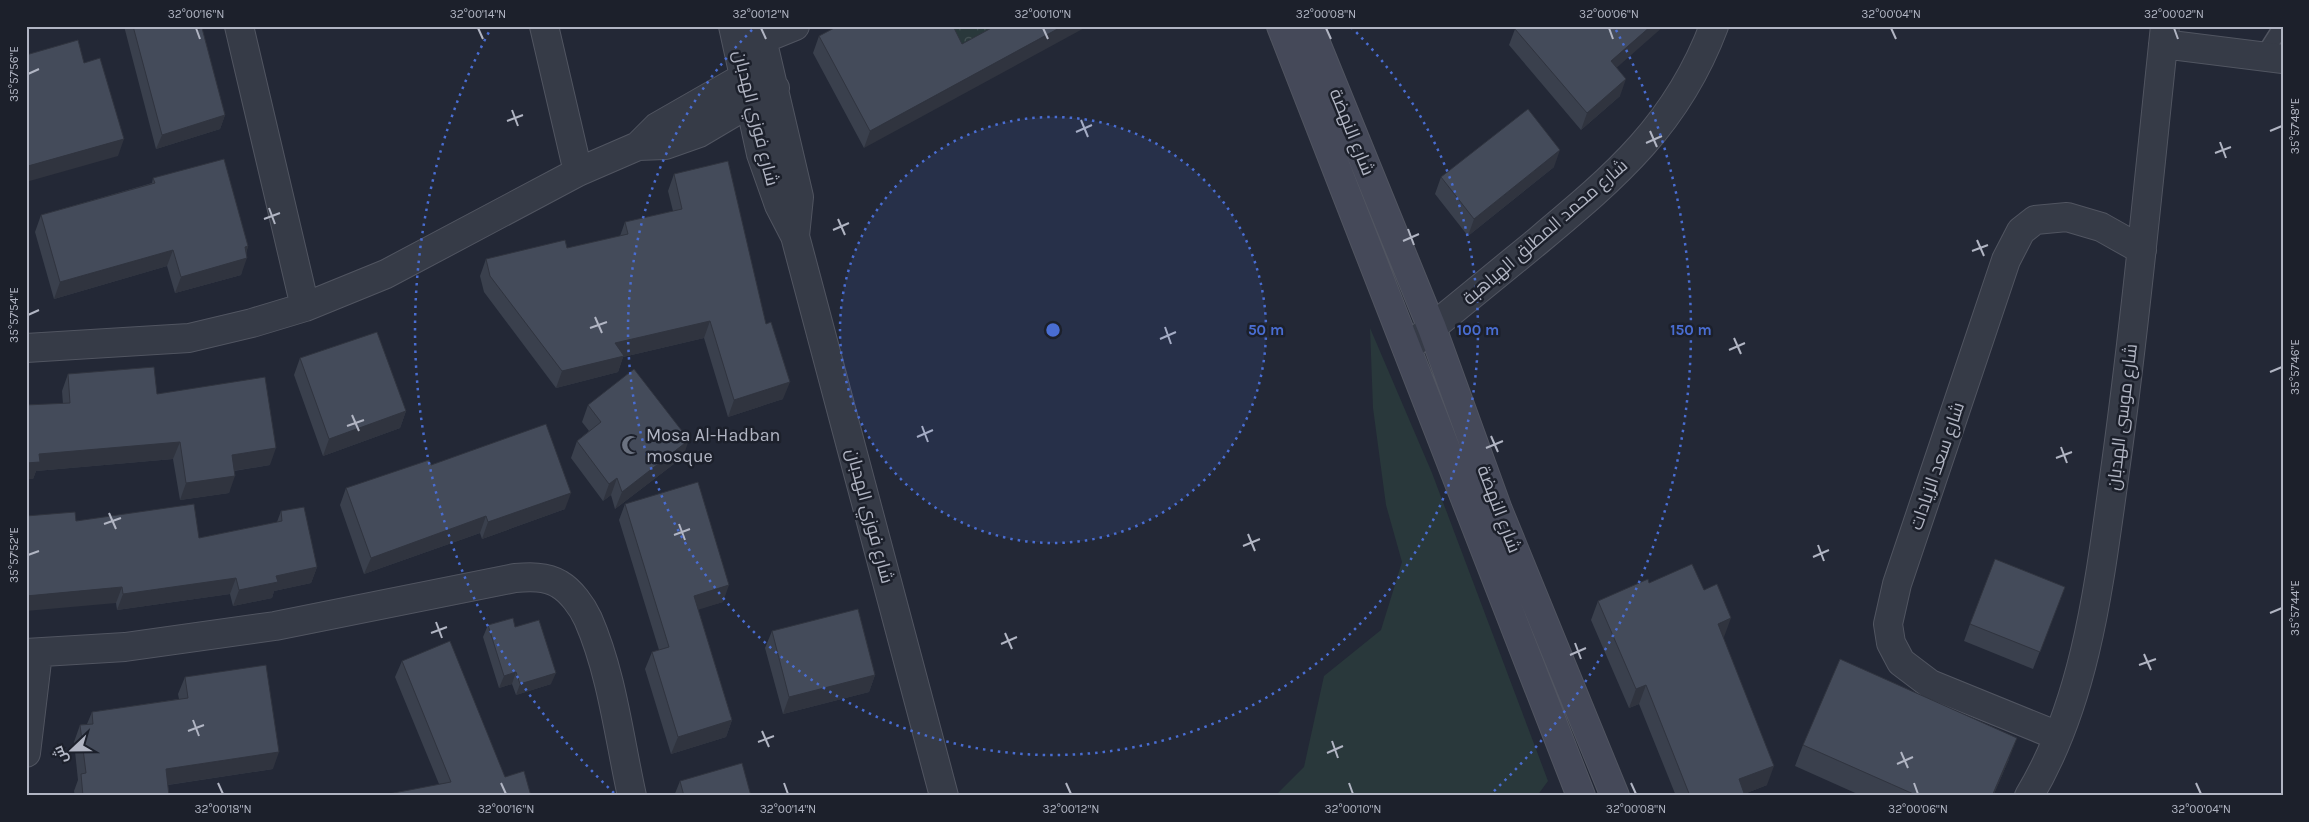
<svg xmlns="http://www.w3.org/2000/svg" width="2309" height="822" font-family="Karla,Cairo,sans-serif">
  <defs>
    <pattern id="forest-crowns" width="20" height="18" patternUnits="userSpaceOnUse" patternTransform="scale(1.25)"><rect width="20" height="18" fill="#29383b"/><path d="M2 6a3 3 0 1 1 6 0M12 15a3 3 0 1 1 6 0" fill="none" stroke="#465356"/></pattern>
  </defs>
  <rect width="100%" height="100%" fill="#232836"/>
  <!-- grass -->
  <path fill="#29383b" d="M1370 328 1432 473 1548 781 1537 796H1275L1304 767 1324 676 1381 630 1402 562 1386 505 1373 408Z"/>
  <!-- forest -->
  <path fill="url(#forest-crowns)" d="M937 26H1020L956 61Z"/>
  <g fill="none" stroke-linecap="round" stroke-linejoin="round">
    <!-- lane casing -->
    <g stroke="#515561" stroke-width="18">
      <path id="lane" d="M2263 56 2282 26"/>
    </g>
    <!-- street casing -->
    <g stroke="#515561" stroke-width="30">
      <path id="street" d="M239 26 305 307
        M544 26 578 172
        M733 26 761 154 779 205 795 236 944 796
        M759 26 799 197 795 236
        M763 39 795 26
        M2163 44 2283 59
        M638 146 657 127 760 68
        M26 348 189 338 252 323 305 307 386 274 578 172 638 146 665 145 699 133 775 88
        M1407 348C1449 314 1491 279 1533 245 1613 178 1676 127 1714 26
        M26 653 125 647 275 626 515 578C529 577 546 576 559 584 571 591 582 606 588 619 612 674 619 737 632 796
        M2058 736 1930 684 1901 662 1891 643 1888 624 1897 584 2006 260 2021 231 2035 220 2067 217 2101 227 2142 250
        M26 753 38 653
        M2029 796C2086 701 2099 585 2114 478 2135 328 2149 177 2165 26"/>
    </g>
    <!-- secondary casing -->
    <g stroke="#515561" stroke-width="30">
      <path id="secondary" d="M1281 26 1581 796
        M1309 26 1432 328 1498 510 1615 796"/>
    </g>
    <!-- lane -->
    <use href="#lane" stroke="#363b47" stroke-width="15"/>
    <!-- street -->
    <use href="#street" stroke="#363b47" stroke-width="28"/>
    <!-- secondary -->
    <use href="#secondary" stroke="#454959" stroke-width="28"/>
  </g>
  <!-- wall -->
  <path fill="#3a404d" d="M124 26H196L225 115 220 129 156 149Z
    M953 26 864 148 813 53 819 36Z
    M1515 29 1617 67 1620 96 1581 130 1509 45Z
    M1554 167 1468 236 1435 194 1441 177Z
    M674 174 783 399 728 417 704 338 623 357 618 372 556 388 484 292 480 276 486 259 567 248 620 236 625 222 673 211 668 191Z
    M153 178 248 246 241 275 175 293 167 266 54 299 35 232 41 215 152 183Z
    M300 358 406 411 400 428 323 456 294 375Z
    M68 374 157 394 270 465 234 471 229 493 180 500 173 459 36 471 33 479H26V405L63 404 62 391Z
    M588 405 683 457 615 509 611 495 603 501 571 458 577 441 589 431 582 422Z
    M431 465 565 509 482 539 480 533 364 574 340 505 346 488Z
    M625 504 723 602 698 609 732 720 726 737 671 754 645 669 652 652 659 650 619 520Z
    M281 511 317 567 311 583 274 591 272 598 233 606 230 594 117 610 116 603 76 521 199 538 277 522Z
    M2065 587 2033 669 1964 641 1970 624Z
    M1598 601 1724 637H1723L1767 785 1744 794 1745 796H1676L1639 704 1629 708 1591 620Z
    M488 625 515 627 551 684 516 695 512 684 499 688 483 637Z
    M772 631 875 675 869 692 783 714 765 648Z
    M402 661 505 777 439 784 395 677Z
    M185 677 273 769 168 785 169 796H75L74 791 78 780 74 742 80 725 87 724 92 712 179 699 178 694Z
    M1803 745 2009 759 1993 796H1862L1795 766Z
    M680 781 751 796H674Z"/>
  <!-- shaded-wall -->
  <path fill="#30343f" d="M1063 26H1088L864 148 870 131Z
    M1651 26H1664L1605 78 1611 61Z
    M1626 79 1620 96 1581 130 1587 113Z
    M225 115 220 129 156 149 162 135Z
    M124 139 118 156 26 182V171L28 166Z
    M1560 150 1554 167 1468 236 1474 219Z
    M248 246 244 259 247 258 241 275 175 293 181 277Z
    M173 250 167 266 54 299 60 282Z
    M710 321 704 338 623 357 618 372 556 388 562 371 615 343Z
    M790 382 783 399 728 417 734 400Z
    M406 411 400 428 323 456 329 439Z
    M689 440 683 457 615 509 622 492Z
    M180 442 173 459 36 471 33 479H26V463L39 454Z
    M276 448 270 465 225 472 232 455Z
    M235 476 229 493 180 500 186 483Z
    M617 478 611 495 603 501 609 484Z
    M571 493 565 509 482 539 488 522Z
    M486 516 480 533 364 574 371 558Z
    M317 567 311 583 274 591 272 598 233 606 239 590 276 576Z
    M236 578 230 594 117 610 123 594Z
    M729 585 723 602 688 613 694 596Z
    M122 587 116 603 26 611V596Z
    M1731 618 1724 637 1711 643 1718 624Z
    M516 672 512 684 499 688 504 676Z
    M556 673 551 684 516 695 520 684Z
    M875 675 869 692 783 714 789 697Z
    M1646 685 1639 704 1629 708 1636 689Z
    M732 720 726 737 671 754 678 737Z
    M2017 738 2009 759 1993 796H1992Z
    M279 752 273 769 160 786 166 769Z
    M1774 766 1767 785 1739 796V779Z"/>
  <!-- building -->
  <path fill="#444b5a" stroke="#30343f" d="M133 26H196L197 30 202 28 225 115 162 135Z
    M838 26H953L962 44 995 26H1063L870 131 819 36Z
    M1518 26H1651L1611 61 1626 79 1587 113 1515 29Z
    M78 40 84 63 100 58 124 139 28 166 26 160V55Z
    M1528 109 1560 150 1474 219 1441 177Z
    M224 159 248 246 245 247 247 258 181 277 173 250 60 282 41 215 155 183 153 178Z
    M728 161 766 324 771 322 790 382 734 400 710 321 615 343 624 356 562 371 490 276 486 259 565 240 567 248 628 234 625 222 682 209 674 174Z
    M377 332 406 411 329 439 300 358Z
    M154 367 157 394 265 377 276 448 232 455 235 476 186 483 180 442 39 454 40 462 26 463V405L70 403 68 374Z
    M634 369 689 440 622 492 617 478 609 484 577 441 601 422 588 405Z
    M546 424 571 493 488 522 486 516 371 558 346 488 429 460 431 465Z
    M698 482 729 585 694 596 732 720 678 737 652 652 669 647 625 504Z
    M194 504 199 538 282 521 281 511 304 507 317 567 276 576 278 582 239 590 236 578 123 594 122 587 26 596V516L75 512 76 521Z
    M1995 559 2065 587 2040 652 1970 624Z
    M1692 564 1704 590 1717 584 1731 618 1718 624 1774 766 1739 779 1745 796H1690L1646 685 1636 689 1598 601 1648 579 1649 583Z
    M858 609 875 675 789 697 772 631Z
    M513 618 515 627 539 620 556 673 520 684 516 672 504 676 488 625Z
    M450 641 505 777 524 771 531 796H378L451 782 402 661Z
    M1840 659 2017 738 1992 796H1918L1803 745Z
    M266 665 279 752 166 769 169 796H83L81 774 86 773 80 725 93 724 92 712 188 698 185 677Z
    M742 763 751 796H684L680 781Z"/>
  <!-- ticks -->
  <path fill="none" stroke="#b1b5c3" stroke-width="2" d="M196 28 200 39M478 28 483 39M761 28 766 39M1043 28 1048 39M1326 28 1331 39M1609 28 1613 39M1891 28 1896 39M2174 28 2178 39M28 74 39 69M512 110 518 126M1081 120 1088 137M507 121 523 115M1650 131 1657 147M2270 131 2282 126M1076 132 1092 125M2220 142 2226 158M1646 143 1662 136M2215 153 2231 147M269 208 275 224M264 219 280 213M838 219 845 235M1408 229 1414 245M833 230 849 223M1977 240 1984 256M1403 241 1419 234M1972 251 1988 245M28 315 39 310M595 317 602 333M1165 327 1171 344M590 328 607 322M1734 338 1741 354M1160 339 1176 332M1729 350 1745 343M2270 372 2282 367M352 415 359 431M347 426 364 420M922 426 928 442M1491 436 1498 452M917 437 933 430M2061 447 2067 463M1486 448 1503 441M2056 458 2072 452M109 513 116 529M104 524 121 518M679 524 685 540M1248 534 1255 551M674 535 690 529M1818 545 1824 561M1243 546 1260 539M28 555 39 551M1813 557 1829 550M2270 613 2282 608M436 622 442 638M431 633 447 627M1005 633 1012 649M1575 643 1581 659M1001 644 1017 637M2144 654 2151 670M1570 655 1586 648M2139 665 2156 659M193 720 199 736M188 731 204 725M762 731 769 747M1332 741 1338 758M758 742 774 736M1901 752 1908 768M1327 753 1343 746M1897 764 1913 757M218 783 223 794M501 783 506 794M784 783 788 794M1066 783 1071 794M1349 783 1353 794M1631 783 1636 794M1914 783 1918 794M2196 783 2201 794"/>
  <!-- distance rings -->
  <circle cx="1053" cy="330" r="213" fill="#496dd2" fill-opacity=".12"/>
  <g fill="none" stroke="#496dd2" stroke-width="2.5" stroke-dasharray="2.5 5">
    <circle cx="1053" cy="330" r="213"/>
    <path d="M1351 27A425 425 0 1 1 755 27"/>
    <path d="M614 793A638 638 0 0 1 490 30M1616 30A638 638 0 0 1 1492 793"/>
  </g>
  <!-- icons -->
  <defs>
    <g id="mosque-bare" transform="scale(1.5)"><path d="M3.5-4.9A6 6 0 1 0 3.5 4.9A5 5 0 1 1 3.5-4.9Z" fill="#6b7280" stroke="#1c202b" stroke-width="2.5" paint-order="stroke"/></g>
  </defs>
  <g fill-rule="evenodd">
    <use href="#mosque-bare" x="631" y="445"/>
  </g>
  <g text-anchor="middle" dominant-baseline="central" stroke-width="5" stroke-linejoin="round" paint-order="stroke">
    <!-- street labels -->
    <g font-size="18" fill="#b1b5c3" stroke="#1c202b">
      <text transform="translate(756 118) rotate(76)">شارع فوزي الهدبان</text>
      <text transform="translate(1352 132) rotate(68)">شارع النهضة</text>
      <text transform="translate(1545 232) rotate(-41)">شارع محمد المطلق الهباهبة</text>
      <text transform="translate(2122 417) rotate(-83)">شارع موسى الهدبان</text>
      <text transform="translate(1937 466) rotate(-71)">شارع سعد الزيادات</text>
      <text transform="translate(1499 509) rotate(69)">شارع النهضة</text>
      <text transform="translate(870 516) rotate(75)">شارع فوزي الهدبان</text>
    </g>
    <!-- poi labels -->
    <g font-size="18" fill="#b1b5c3" stroke="#1c202b" text-anchor="start">
      <text x="646" y="435">Mosa Al-Hadban<tspan x="646" dy="21">mosque</tspan></text>
    </g>
  </g>
  <circle cx="1053" cy="330" r="8" fill="#496dd2" stroke="#1c202b" stroke-width="2.5"/>
  <g font-size="15" text-anchor="middle" font-weight="bold" fill="#496dd2" stroke="#1c202b" stroke-width="5" stroke-linejoin="round" paint-order="stroke">
    <text x="1266" y="335">50 m</text>
    <text x="1478" y="335">100 m</text>
    <text x="1691" y="335">150 m</text>
  </g>
  <!-- border -->
  <rect width="2309" height="822" fill="none" stroke="#1c202b" stroke-width="55"/>
  <!-- north arrow -->
  <g transform="translate(72 750) rotate(248)" stroke="#1c202b" stroke-width="4" paint-order="stroke">
  <path d="M0-4L9 19L0 12L-9 19Z" fill="#b1b5c3"/>
  <text y="-8" font-size="14" font-weight="bold" text-anchor="middle" fill="#b1b5c3">ش</text>
  </g>
  <rect x="28" y="28" width="2254" height="766" fill="none" stroke="#b1b5c3" stroke-width="2"/>
  <g font-size="12" text-anchor="middle" fill="#b1b5c3">
    <text x="196" y="18">32°00'16"N</text>
    <text x="478" y="18">32°00'14"N</text>
    <text x="761" y="18">32°00'12"N</text>
    <text x="1043" y="18">32°00'10"N</text>
    <text x="1326" y="18">32°00'08"N</text>
    <text x="1609" y="18">32°00'06"N</text>
    <text x="1891" y="18">32°00'04"N</text>
    <text x="2174" y="18">32°00'02"N</text>
    <text transform="translate(14 74) rotate(-90)" y="4">35°57'56"E</text>
    <text transform="translate(2295 126) rotate(-90)" y="4">35°57'48"E</text>
    <text transform="translate(14 315) rotate(-90)" y="4">35°57'54"E</text>
    <text transform="translate(2295 367) rotate(-90)" y="4">35°57'46"E</text>
    <text transform="translate(14 555) rotate(-90)" y="4">35°57'52"E</text>
    <text transform="translate(2295 608) rotate(-90)" y="4">35°57'44"E</text>
    <text x="223" y="813">32°00'18"N</text>
    <text x="506" y="813">32°00'16"N</text>
    <text x="788" y="813">32°00'14"N</text>
    <text x="1071" y="813">32°00'12"N</text>
    <text x="1353" y="813">32°00'10"N</text>
    <text x="1636" y="813">32°00'08"N</text>
    <text x="1918" y="813">32°00'06"N</text>
    <text x="2201" y="813">32°00'04"N</text>
  </g>
</svg>
